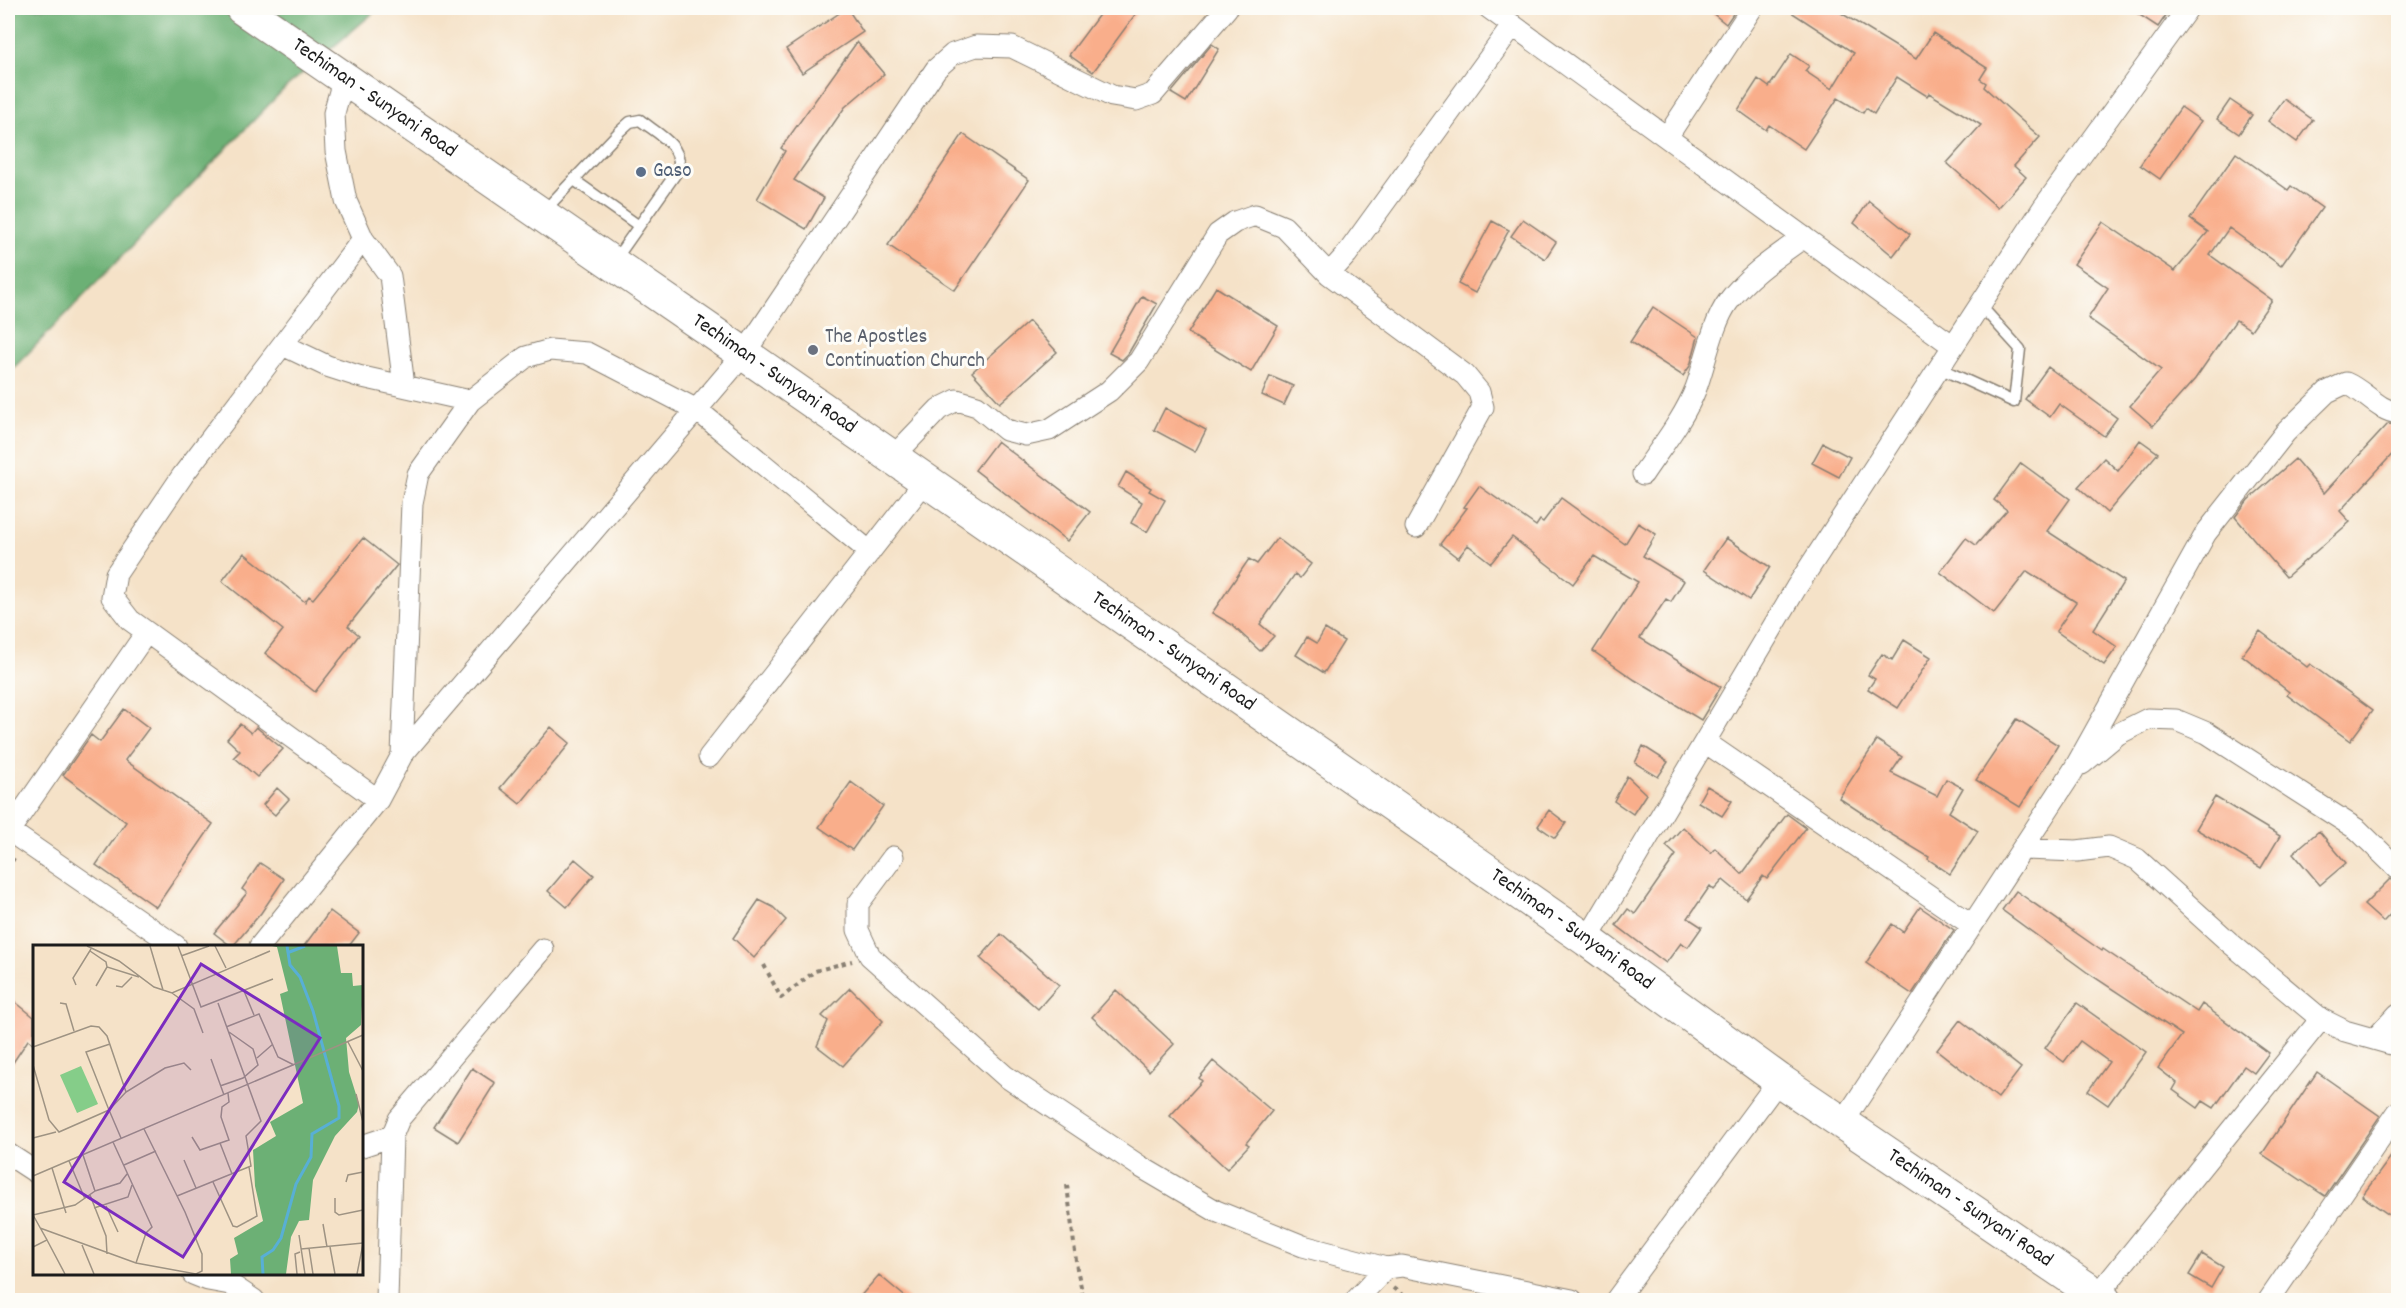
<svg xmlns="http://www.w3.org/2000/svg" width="2406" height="1308" font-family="Dekko,sans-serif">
  <rect width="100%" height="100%" fill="#fdfcf7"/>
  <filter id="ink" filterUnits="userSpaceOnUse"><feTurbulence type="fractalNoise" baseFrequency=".0167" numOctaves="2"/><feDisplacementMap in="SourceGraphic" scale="12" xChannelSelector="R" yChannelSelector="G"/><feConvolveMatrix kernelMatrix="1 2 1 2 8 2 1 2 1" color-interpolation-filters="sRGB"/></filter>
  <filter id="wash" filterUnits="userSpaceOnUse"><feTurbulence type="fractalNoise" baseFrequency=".008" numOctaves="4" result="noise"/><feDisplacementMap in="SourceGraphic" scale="24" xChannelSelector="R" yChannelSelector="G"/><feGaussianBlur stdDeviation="1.35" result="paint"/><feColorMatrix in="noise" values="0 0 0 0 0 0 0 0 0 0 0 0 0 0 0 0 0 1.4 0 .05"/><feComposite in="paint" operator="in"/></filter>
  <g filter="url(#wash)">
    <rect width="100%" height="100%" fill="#f5e2c8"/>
    <!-- forest -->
    <path fill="#6cb075" stroke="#446648" stroke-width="1.5" d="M8 8H379L285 88 8 374Z"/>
    <g id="blocks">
      <!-- building -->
      <path fill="#f9ae8b" d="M847 8 863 32 802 73 786 49Z
        M1104 8H1140L1093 72 1069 55Z
        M1706 8H1737L1726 24Z
        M1785 8H1833L1916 59 1933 33 1987 68 1980 79 1986 83 1984 87 2040 137 2014 166 2026 177 1998 208 1947 163 1981 125 1929 93 1927 96 1897 77 1874 114 1866 108 1863 113 1838 98 1804 149 1769 125 1766 130 1738 110 1758 79 1769 87 1791 54 1809 66 1805 71 1832 89 1854 53Z
        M2129 8H2171L2158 27Z
        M857 42 884 74 845 107 794 180 824 198 806 229 757 199 785 151 781 148Z
        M1212 44 1219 49 1186 102 1171 93Z
        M2284 99 2313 120 2297 142 2268 121Z
        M2230 100 2252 115 2239 134 2217 119Z
        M2181 107 2201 121 2160 179 2140 165Z
        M963 134 1029 180 955 290 888 245Z
        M2236 153 2288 190 2291 186 2322 208 2281 266 2229 228 2210 255 2272 300 2251 330 2236 320 2195 379 2153 426 2130 406 2161 370 2088 318 2108 288 2074 264 2103 222 2175 271 2208 232 2190 219Z
        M1869 201 1910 234 1893 256 1854 223Z
        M1523 219 1556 242 1545 259 1511 236Z
        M1492 221 1509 230 1475 293 1458 284Z
        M1216 287 1278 326 1251 372 1188 333Z
        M1142 296 1157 304 1128 354 1122 360 1109 353Z
        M1653 307 1698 337 1690 366 1683 376 1630 342Z
        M1029 321 1057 352 1000 403 972 372Z
        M2048 367 2117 418 2104 436 2059 404 2050 417 2025 399Z
        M1270 376 1293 386 1284 405 1262 395Z
        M1165 408 1206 430 1195 452 1154 430Z
        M2388 424 2398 425V448L2340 511 2350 522 2286 577 2235 517 2248 500 2295 459 2324 493Z
        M2140 440 2158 453 2107 513 2078 487 2104 458 2118 471Z
        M997 441 1090 512 1067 541 975 470Z
        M1823 443 1850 457 1839 477 1812 463Z
        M2021 463 2070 499 2047 531 2124 581 2093 630 2117 647 2104 665 2056 631 2076 602 2027 571 1994 613 1940 572 1966 538 1976 545 2007 510 1994 500Z
        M1126 472 1151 488 1149 491 1165 500 1147 532 1131 523 1142 502 1118 487Z
        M1479 486 1536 526 1540 520 1543 522 1561 498 1625 544 1638 523 1656 534 1643 556 1684 581 1671 602 1666 599 1640 638 1721 687 1701 720 1635 680 1593 651 1638 582 1594 556 1573 584 1512 537 1491 563 1468 545 1458 558 1440 544 1467 508 1464 507Z
        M363 538 397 565 348 626 359 635 315 692 265 653 283 630 222 581 244 553 305 602 309 596 313 599Z
        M1277 538 1311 564 1300 578 1295 574 1260 624 1274 636 1260 651 1231 624 1212 613 1249 559 1257 564Z
        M1726 538 1770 567 1749 600 1704 570Z
        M1325 629 1344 641 1324 673 1296 655 1307 637 1317 643Z
        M2260 631 2307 667 2310 664 2373 710 2350 741 2287 695 2289 692 2242 655Z
        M1904 640 1931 657 1898 708 1868 689 1875 679 1868 675 1882 654 1892 660Z
        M124 709 149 728 125 760 213 824 156 907 96 865 126 822 63 775 91 735 100 742Z
        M2017 719 2058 745 2020 807 1976 780Z
        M240 724 251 733 256 727 283 749 257 777 234 757 240 751 227 739Z
        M551 727 570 743 520 804 500 788Z
        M1877 740 1902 757 1891 773 1937 796 1946 779 1963 788 1949 812 1978 831 1950 874 1928 859 1929 857 1879 827 1880 825 1839 798Z
        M1643 746 1668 762 1658 777 1635 763Z
        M1627 776 1646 794 1633 814 1614 801Z
        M851 782 883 806 852 850 819 827Z
        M1707 786 1732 801 1722 816 1698 802Z
        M277 788 289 799 275 815 263 805Z
        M2215 797 2280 836 2261 868 2196 829Z
        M1549 810 1566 823 1555 838 1538 826Z
        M1787 814 1806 828 1767 879 1763 876 1746 899 1723 880 1714 890 1710 886 1688 918 1702 927 1688 947 1681 943 1666 963 1616 925 1628 909 1635 914 1676 855 1666 846 1683 827 1711 853 1715 848 1742 874Z
        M2319 831 2346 863 2320 885 2293 853Z
        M575 859 594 875 567 907 548 891Z
        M260 863 284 879 261 913 233 946H231L214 933 247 893 242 889Z
        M2390 879 2398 886V906L2383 922 2364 905Z
        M2016 891 2102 951 2103 949 2197 1012 2202 1004 2269 1053 2254 1073 2244 1066 2214 1108 2203 1101 2198 1108 2173 1090 2177 1083 2158 1068 2182 1035 2088 973 2002 910Z
        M759 900 773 907 786 920 754 958 733 938Z
        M1920 907 1954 930 1912 994 1866 963 1892 924 1903 932Z
        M330 911 359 933 349 946H304Z
        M1001 934 1059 985 1038 1009 980 958Z
        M850 988 883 1021 843 1066 817 1046 828 1021 822 1016Z
        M1116 990 1174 1044 1149 1071 1092 1017Z
        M8 996 34 1017V1044L28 1040 8 1070Z
        M2077 1003 2146 1052 2108 1105 2088 1091 2109 1062 2080 1041 2064 1062 2045 1048Z
        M1960 1020 2021 1068 1998 1098 1937 1050Z
        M1213 1061 1272 1111 1246 1143 1249 1145 1227 1169 1170 1116 1202 1081 1199 1078Z
        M472 1068 495 1083 458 1142 434 1127Z
        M2317 1072 2380 1116 2325 1196 2262 1154Z
        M2398 1147V1221L2362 1196Z
        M2202 1254 2223 1267 2211 1288 2189 1275Z
        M879 1275 909 1300H857Z"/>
    </g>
  </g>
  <g filter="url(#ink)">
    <use href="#blocks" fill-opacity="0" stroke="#887f72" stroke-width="1.5"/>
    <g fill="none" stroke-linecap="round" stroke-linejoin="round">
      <!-- lane casing -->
      <g stroke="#887f72" stroke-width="13">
        <path id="lane" d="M574 180 639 226
          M543 212 620 131 630 122 640 120C658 134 682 145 679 169L615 260
          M1939 368 2014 402 2020 349 1980 305"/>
      </g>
      <!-- street casing -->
      <g stroke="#887f72" stroke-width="23">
        <path id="street" d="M1489 8 1953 346
          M344 77 334 113 336 151 346 201 363 239 183 475 116 574 112 597 130 620 378 800
          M1667 137 1752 8
          M363 239 390 276 404 386
          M1329 274 1347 254 1513 25
          M283 345 327 366 358 376 470 401
          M893 457 939 409 957 400 977 406 1006 430 1026 435 1049 430 1109 391 1139 361 1218 234 1235 222 1255 215 1284 227 1329 274 1465 375 1479 392 1483 407 1416 527
          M1643 474C1661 447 1684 419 1696 388 1705 364 1713 322 1728 302 1748 275 1776 257 1804 237
          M1705 742 1972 925
          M402 755 412 503 418 474 470 401 526 357 550 350 587 353 697 410 870 552
          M709 757 926 480
          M2082 764 2118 734 2148 719 2176 720 2207 733 2358 830 2398 869
          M8 830 176 946
          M9 831 146 633
          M2022 849 2077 851 2109 847 2137 859 2229 942 2321 1019
          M893 857 858 904V930L870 956 1005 1076 1141 1167 1216 1211 1303 1246 1386 1268 1402 1266 1572 1300
          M1587 940 1796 588 2043 208 2188 8
          M260 946 378 800 402 755 744 354 936 69 953 54 976 46 1012 47 1112 96 1136 100 1153 94 1227 8
          M2375 1039 2398 1014
          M1842 1124 2073 771 2206 533 2285 433 2327 392 2346 383C2365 391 2377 410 2398 413
          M362 1146 392 1136
          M8 1154 34 1171
          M193 1274 208 1280 230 1284 254 1300
          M2097 1296 2321 1019 2345 1031 2398 1046
          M387 1300 392 1136 399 1119 543 949
          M1356 1300 1386 1268
          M1616 1300 1779 1080
          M2269 1300 2398 1112"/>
      </g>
      <!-- primary casing -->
      <g stroke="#887f72" stroke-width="35">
        <g id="primary">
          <path id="s1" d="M242 8 744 354 1587 940 1779 1080 2104 1300"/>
        </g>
      </g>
      <!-- path -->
      <path stroke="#887f72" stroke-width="4" stroke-dasharray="4.5 4.5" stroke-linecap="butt" d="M8 869 14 858
        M764 965 781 998 815 971 852 961
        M1067 1185 1077 1269 1084 1300
        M1393 1288 1409 1300"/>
      <!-- lane -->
      <use href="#lane" stroke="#fff" stroke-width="10"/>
      <!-- street -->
      <use href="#street" stroke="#fff" stroke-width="21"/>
      <!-- primary -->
      <use href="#primary" stroke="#fff" stroke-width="33"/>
    </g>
  </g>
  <!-- markers -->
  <circle fill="#5c6f8a" stroke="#fdfcf7" stroke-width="2" cx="641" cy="172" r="6"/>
  <circle fill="#6b7280" stroke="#fdfcf7" stroke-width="2" cx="813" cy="350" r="6"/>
  <g text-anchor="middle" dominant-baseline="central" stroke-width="6" stroke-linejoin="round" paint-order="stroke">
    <!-- street labels -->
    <g font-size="21" fill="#1c1c1c" stroke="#fdfcf7">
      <text stroke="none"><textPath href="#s1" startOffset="160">Techiman - Sunyani Road</textPath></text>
      <text stroke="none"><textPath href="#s1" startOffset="646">Techiman - Sunyani Road</textPath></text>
      <text stroke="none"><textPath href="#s1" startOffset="1132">Techiman - Sunyani Road</textPath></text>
      <text stroke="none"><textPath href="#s1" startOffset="1618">Techiman - Sunyani Road</textPath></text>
      <text stroke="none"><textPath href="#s1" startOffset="2104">Techiman - Sunyani Road</textPath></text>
    </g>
    <!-- service labels -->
    <g font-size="21" fill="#4e5e75" stroke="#fdfcf7" text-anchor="start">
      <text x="653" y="172">Gaso</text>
    </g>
    <!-- worship labels -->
    <g font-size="21" fill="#5b616d" stroke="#fdfcf7" text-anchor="start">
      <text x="825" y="338">The Apostles<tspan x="825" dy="24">Continuation Church</tspan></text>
    </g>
  </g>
  <!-- overview -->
  <g transform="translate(33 945)">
    <rect width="330" height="330" fill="#f5e2c8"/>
    <path d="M48 121 65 159 44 168 27 130Z" fill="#85cd89"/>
    <path d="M239 1H304L308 28H319L320 41 330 40 328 80 313 93 316 127 326 159 324 167 302 191 280 235 276 275 266 276 258 292 253 329H198L197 314 205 309 201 293 230 276 222 241 220 205 243 191 237 177 270 158 247 49 255 46 244 2Z" fill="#6cb075"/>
    <path fill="none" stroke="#58afd5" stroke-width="3" d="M254 8 272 1M230 329 229 312 240 305 248 293 263 239 278 212 279 189 306 173V161L280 66 267 32 257 20 254 1"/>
    <path fill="none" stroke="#9e9383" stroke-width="1.5" d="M54 1 86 16 121 42 139 48 237 6M117 1 130 45M145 1 168 62 240 34M182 1 193 23M57 6 73 17 74 22 106 32M148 11 176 1M43 40 40 33 58 4M63 41 74 22M83 41 89 42 99 32M211 46 221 70M139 48 161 64 170 88M27 58 33 59 41 86M193 82 226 69 245 112 261 120M315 97 330 126M0 102 58 81 66 82 74 91 93 147M224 113 240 99M178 114 191 150M0 120 16 175 26 187 76 165 53 107 77 99M187 141 210 133 225 120 220 104 196 87M323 149 330 177M159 192 167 205 196 195 188 172 189 162 196 157 195 148M0 193 23 187M88 193 76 165 93 147 132 123 151 118 158 125M80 197 119 282 113 288 103 318M187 198 199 229M151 215 163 243M36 216 52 254M91 220 123 206M19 223 33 268M0 231 330 90M180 237 200 281 204 282 224 271 216 222M313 237 315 230 330 227M62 246 87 238 94 229M57 250 73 291 74 309M144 251 218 221 213 191 228 176 185 58M302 253V267L306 270 330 265M73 261 85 287M61 263 95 252 99 240M0 270 42 260 62 246 50 210M0 270 14 295 0 302M290 279 294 302M7 283 103 318 163 329 169 326V309L152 267 111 184M266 290 272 329M14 295 32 329M49 300 61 329M297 302 302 329M276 303 280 329M268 304 330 298M264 329 262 309 267 307M324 329 330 299"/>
    <path fill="#7b2cbf" fill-opacity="0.15" stroke="#7b2cbf" stroke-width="3" d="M168 19 287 93 150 312 31 237Z"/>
    <rect width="330" height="330" fill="none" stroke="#1c1c1c" stroke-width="3"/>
  </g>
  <!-- margin -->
  <rect width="2406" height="1308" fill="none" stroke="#fdfcf7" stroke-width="30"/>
</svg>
